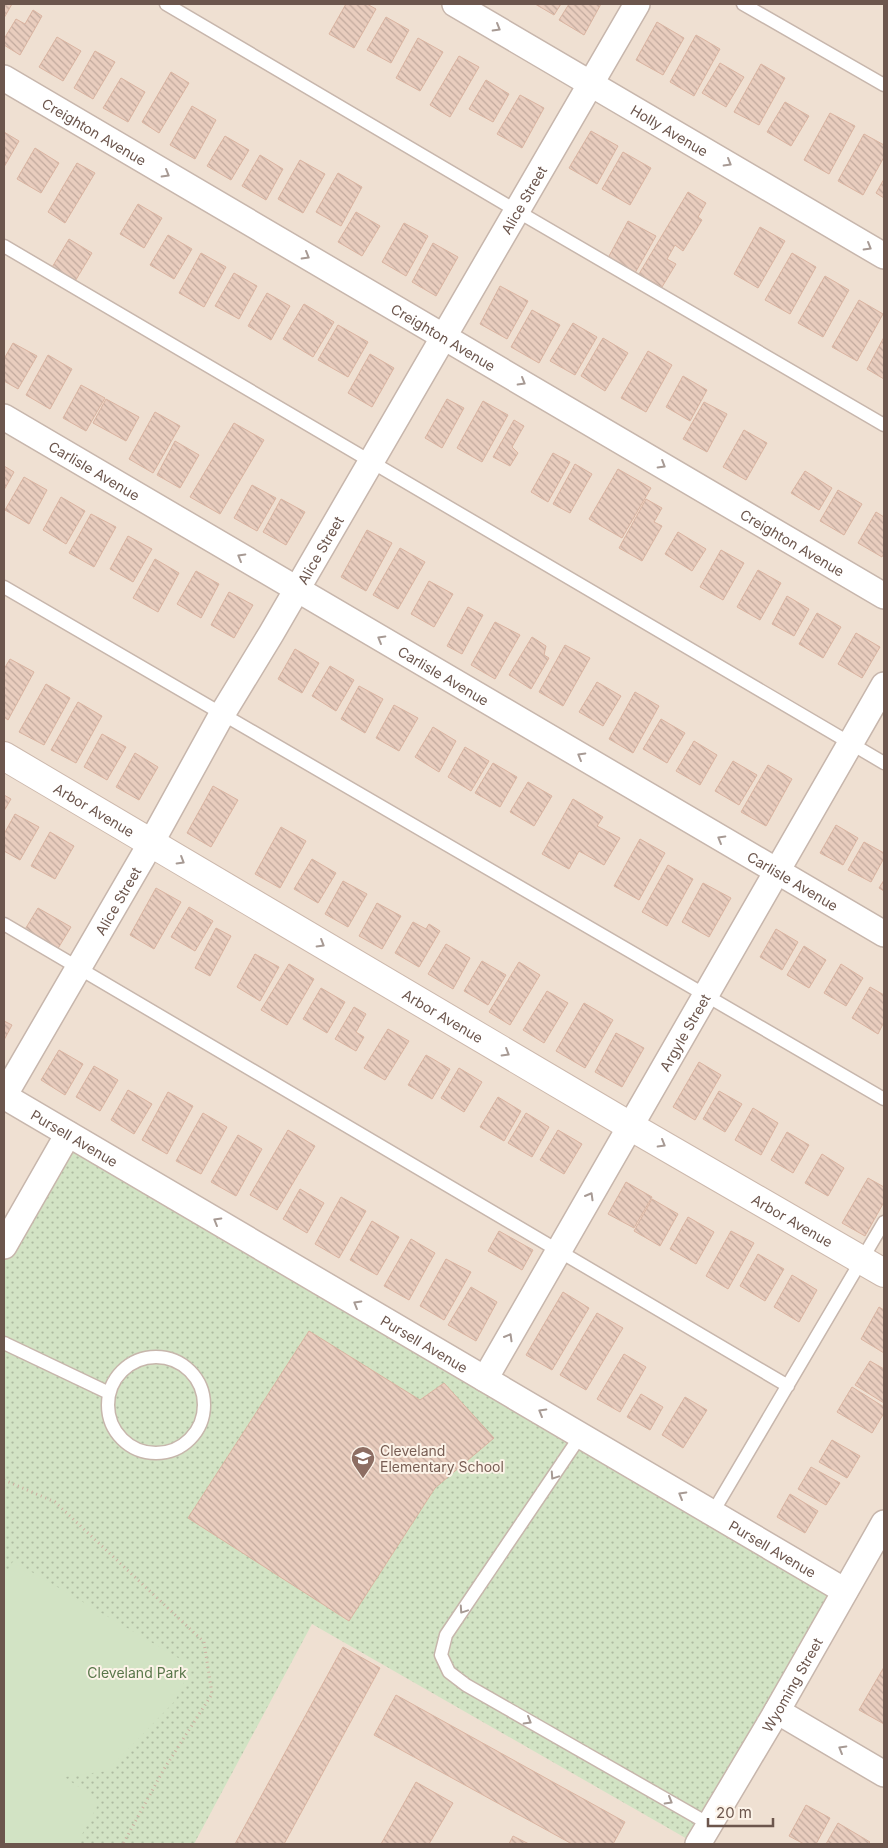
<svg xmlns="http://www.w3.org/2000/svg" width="888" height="1848" font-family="Inter,sans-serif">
  <defs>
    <pattern id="green-dots" width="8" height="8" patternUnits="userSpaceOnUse" patternTransform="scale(1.25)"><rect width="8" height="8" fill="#d2e3c4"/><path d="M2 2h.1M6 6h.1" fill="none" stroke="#aebba1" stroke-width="1.8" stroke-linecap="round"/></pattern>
    <pattern id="building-back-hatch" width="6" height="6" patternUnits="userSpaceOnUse" patternTransform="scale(1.25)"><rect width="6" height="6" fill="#e9cdbe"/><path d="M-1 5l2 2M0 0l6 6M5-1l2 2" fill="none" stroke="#c1a99d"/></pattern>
  </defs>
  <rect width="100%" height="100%" fill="#f8efe3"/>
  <!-- residential -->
  <path fill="#efe0d2" d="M4 4H884V1844H4Z"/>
  <!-- green -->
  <path fill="url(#green-dots)" d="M68 1134 845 1591 696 1844 312 1624 194 1844H4V1246Z"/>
  <!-- pitch -->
  <path fill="#d2e3c4" d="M13 1561 192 1666 175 1701 107 1771 64 1777 100 1801 77 1844H4V1580Z"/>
  <!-- building -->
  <path fill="url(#building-back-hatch)" stroke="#dab4a1" d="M4 4H12L4 18Z
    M346 4H367L376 9 354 48 329 34Z
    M535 4H561L554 15Z
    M569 4H601L584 35 559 20Z
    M33 10 42 16 20 55 4 45V39L16 19 25 24Z
    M386 17 409 30 391 63 367 50Z
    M657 22 684 38 663 75 636 60Z
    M696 35 720 49 694 96 670 82Z
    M57 37 81 51 63 81 39 67Z
    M418 38 443 52 420 91 396 78Z
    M95 51 115 62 93 99 74 88Z
    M459 56 479 67 450 117 430 105Z
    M720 63 744 77 726 107 702 93Z
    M761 64 785 78 759 125 734 112Z
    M171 72 189 83 159 133 142 122Z
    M121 78 145 92 128 122 103 108Z
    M486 80 509 94 493 122 469 109Z
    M520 95 544 108 522 148 497 134Z
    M785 102 809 116 791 146 767 132Z
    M192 106 216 120 195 159 170 145Z
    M830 113 855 126 829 174 804 160Z
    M591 131 618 146 597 184 569 168Z
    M4 132 19 141 4 167Z
    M864 134 884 145V157L863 195 838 181Z
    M225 136 249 150 231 180 207 166Z
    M35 148 59 163 41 193 17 179Z
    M623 152 651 168 630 205 602 189Z
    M260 155 283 169 266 200 242 186Z
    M300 160 325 174 303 213 278 199Z
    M77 163 95 173 65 223 48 212Z
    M338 173 362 187 341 226 316 212Z
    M884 179V198L876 193Z
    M688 192 706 203 698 217 702 220 683 251 675 245 667 259 676 264 662 287 639 274Z
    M138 204 162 218 144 248 120 234Z
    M356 212 380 226 362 256 338 242Z
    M628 221 656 236 635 273 608 258Z
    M404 223 428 236 406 276 382 262Z
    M760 227 785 241 758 288 734 274Z
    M168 235 192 249 174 279 150 265Z
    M69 239 92 253 74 283 51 269Z
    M433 243 458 257 436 296 412 282Z
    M201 253 226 267 204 307 179 293Z
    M792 253 816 267 790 314 765 300Z
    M234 273 257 286 239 319 215 306Z
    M825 276 849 290 823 337 798 323Z
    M500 286 528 301 507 339 480 324Z
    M267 293 290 306 271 340 248 326Z
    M859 300 883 314 857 361 832 347Z
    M304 304 334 322 313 357 283 339Z
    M532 310 560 325 539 363 511 347Z
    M573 323 597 337 575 375 550 361Z
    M338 325 368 342 348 377 318 360Z
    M884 337V379L867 369Z
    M603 338 628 353 605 391 581 376Z
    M13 343 37 356 18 389 4 381V359Z
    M648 351 672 365 646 412 621 398Z
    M370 354 394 368 372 407 348 393Z
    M48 355 72 369 50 409 26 395Z
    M683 376 707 390 690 421 666 407Z
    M81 385 105 398 86 431 63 418Z
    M106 399 139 417 126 441 93 423Z
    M447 399 464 408 442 448 425 438Z
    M483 401 508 415 482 462 457 448Z
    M704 402 727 414 707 452 683 439Z
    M155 412 180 426 153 473 129 459Z
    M514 420 524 426 512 447 518 453 510 466 493 457Z
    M234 423 264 440 220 514 190 497Z
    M744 430 767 443 746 480 723 467Z
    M175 441 199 455 180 488 157 475Z
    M553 453 570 462 548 502 531 492Z
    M575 464 592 474 570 513 553 504Z
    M4 466 14 472 4 490Z
    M618 469 651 488 622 538 589 519Z
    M805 471 832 488 819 510 791 493Z
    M24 477 47 490 29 524 5 510Z
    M252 485 276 498 257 531 234 518Z
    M838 490 862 504 844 535 820 521Z
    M61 497 85 511 66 544 43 530Z
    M281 499 305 512 286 545 263 532Z
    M646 499 662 508 654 522 662 526 642 561 619 548Z
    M876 512 884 517V553L882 557 858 543Z
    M91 514 116 527 94 567 69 553Z
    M367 530 392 543 366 591 341 577Z
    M678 532 706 549 692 571 665 554Z
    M128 536 152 549 133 582 110 569Z
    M400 548 425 562 398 609 373 595Z
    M721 550 744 563 723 600 700 587Z
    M155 559 179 573 158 612 133 598Z
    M758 570 781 583 760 620 737 607Z
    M196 571 219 584 201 618 177 604Z
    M429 581 453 594 434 627 411 614Z
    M229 592 253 605 234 638 211 625Z
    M787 596 809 609 794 636 772 624Z
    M468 607 483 615 462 654 447 646Z
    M817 613 841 627 823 658 799 644Z
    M495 622 520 635 495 679 471 665Z
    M856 633 880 647 862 678 838 664Z
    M532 637 546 646 544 655 549 658 531 689 509 675Z
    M565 645 590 658 563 706 539 692Z
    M295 649 319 663 302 693 278 679Z
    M10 659 34 672 8 720 4 717V669Z
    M330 666 354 680 336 711 312 696Z
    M597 682 621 696 603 726 579 712Z
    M46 684 70 698 44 745 19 732Z
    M359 686 383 699 365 733 341 719Z
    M635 692 659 706 633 753 609 739Z
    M78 702 102 716 76 763 51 750Z
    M394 705 418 718 399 751 376 738Z
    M661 719 685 733 667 763 643 749Z
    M433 727 456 741 439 772 415 757Z
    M102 734 126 747 107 780 84 767Z
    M694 741 717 755 700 785 676 771Z
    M465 747 489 761 471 791 448 777Z
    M135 753 158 767 139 800 116 787Z
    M733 761 757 775 739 805 715 791Z
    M493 763 517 777 500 807 475 793Z
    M768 765 792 779 766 826 741 812Z
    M528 782 552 796 534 826 510 812Z
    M213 786 238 800 211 847 187 833Z
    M4 795 11 799 4 811Z
    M573 799 603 817 597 826 620 838 604 865 579 851 569 869 542 854Z
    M15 814 39 827 20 860 4 851V834Z
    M836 825 858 838 843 865 820 853Z
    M281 827 306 841 280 888 255 874Z
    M50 832 74 846 55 879 31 866Z
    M640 839 665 853 639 900 614 886Z
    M864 842 884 853V858L871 882 848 870Z
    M312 859 336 873 318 903 294 889Z
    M668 865 693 879 667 926 642 912Z
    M884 880V891L879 888Z
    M343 881 367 894 348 927 325 914Z
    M703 883 731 898 709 937 682 922Z
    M156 888 181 902 154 949 130 935Z
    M377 903 401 916 382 949 359 936Z
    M189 907 213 921 195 951 171 937Z
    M38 908 71 927 57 950 24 931Z
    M413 922 426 929 429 924 440 931 419 967 395 953Z
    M216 928 231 936 210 976 195 968Z
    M776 929 798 942 782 970 760 957Z
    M446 944 470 958 453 989 428 974Z
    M804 946 826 960 809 988 787 975Z
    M255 954 279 967 260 1001 237 987Z
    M482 961 506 975 488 1005 464 991Z
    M519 962 540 975 510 1025 489 1012Z
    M289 964 314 979 287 1025 261 1010Z
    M841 964 863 978 846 1006 824 993Z
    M870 987 884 995V1022L878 1034 852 1018Z
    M321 988 345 1002 327 1033 303 1019Z
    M547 991 568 1003 544 1043 523 1030Z
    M584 1003 613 1020 585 1068 556 1051Z
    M354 1007 366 1014 356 1032 364 1037 356 1051 335 1039Z
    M4 1021 12 1025 4 1040Z
    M388 1029 409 1041 385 1080 364 1068Z
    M616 1033 644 1048 622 1087 595 1072Z
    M59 1050 83 1064 65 1095 41 1080Z
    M426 1055 450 1069 432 1099 408 1085Z
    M699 1062 721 1075 695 1120 673 1107Z
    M94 1066 118 1080 100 1111 76 1097Z
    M459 1068 482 1082 464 1112 441 1098Z
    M128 1090 152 1104 134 1134 111 1120Z
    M719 1091 742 1104 725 1132 703 1119Z
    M168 1092 193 1106 167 1154 142 1140Z
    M498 1097 521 1111 504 1141 480 1127Z
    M753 1108 778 1123 761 1155 735 1140Z
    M203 1113 227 1127 201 1174 176 1161Z
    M526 1113 549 1127 532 1157 508 1143Z
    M288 1130 315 1146 277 1210 250 1195Z
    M558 1130 582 1144 564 1174 540 1160Z
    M787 1132 809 1145 793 1173 771 1160Z
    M238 1135 262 1149 236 1196 211 1182Z
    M822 1154 844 1168 828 1196 805 1183Z
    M868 1178 884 1187V1202L865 1236 842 1223Z
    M626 1182 652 1197 634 1228 608 1214Z
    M300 1189 324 1203 307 1233 283 1219Z
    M341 1197 366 1211 339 1258 315 1244Z
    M652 1199 678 1214 660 1246 634 1231Z
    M688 1217 714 1232 696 1264 670 1249Z
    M372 1221 399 1237 377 1275 350 1260Z
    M499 1231 533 1250 522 1270 488 1251Z
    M731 1231 754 1243 728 1289 706 1276Z
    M411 1239 435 1253 409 1300 384 1286Z
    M758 1254 784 1269 765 1301 740 1286Z
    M446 1259 471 1272 444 1320 420 1306Z
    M792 1275 817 1290 799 1322 774 1307Z
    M471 1287 497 1302 476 1341 448 1325Z
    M563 1292 589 1308 552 1370 526 1355Z
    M879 1307 884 1310V1353L861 1339Z
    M597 1313 623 1328 586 1390 560 1375Z
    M309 1331 420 1400 444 1383 494 1438 435 1488 349 1621 188 1518Z
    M624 1354 646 1367 620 1412 597 1399Z
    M870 1361 884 1369V1403L855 1385Z
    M852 1387 884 1407V1413L872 1433 837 1412Z
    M641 1394 663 1407 650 1430 627 1417Z
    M685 1397 707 1410 683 1448 662 1435Z
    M832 1440 860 1456 847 1478 819 1462Z
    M811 1467 840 1483 826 1505 798 1489Z
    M790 1494 818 1511 805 1533 777 1517Z
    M343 1647 380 1668 284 1844H235Z
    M884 1667V1724L859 1710Z
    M396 1695 625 1822 613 1844H572L374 1735Z
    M416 1782 453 1803 429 1844H381Z
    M806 1805 830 1818 816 1844H804L789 1836Z
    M838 1823 870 1842 868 1844H826Z
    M513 1836 529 1844H509Z"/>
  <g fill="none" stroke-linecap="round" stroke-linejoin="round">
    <!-- lane casing -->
    <g stroke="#c7b6ac" stroke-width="15">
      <path id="lane" d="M166 4 517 211 884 425
        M743 4 884 85
        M4 246 884 763
        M4 587C296 760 592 926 884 1099
        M4 924 788 1386
        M4 1343 109 1393
        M108 1405a48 48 0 1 1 96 0a48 48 0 1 1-96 0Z
        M581 1435 446 1635 441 1655 449 1672 466 1685 709 1824
        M713 1512 884 1222"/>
    </g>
    <!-- street casing -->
    <g stroke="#c7b6ac" stroke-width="28">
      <g id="street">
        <path id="s1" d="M455 4 884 256"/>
        <path id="s2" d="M4 78 884 596"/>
        <path id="s3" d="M4 417 884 934"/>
        <path id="s4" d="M4 1096 151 843 221 716 271 634 637 4"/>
        <path id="s5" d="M4 1096 845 1591"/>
        <path d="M4 1246 68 1134"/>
        <path id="s6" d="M485 1379 884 685"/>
        <path d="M777 1711 884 1774"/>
        <path id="s7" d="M698 1844 777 1711 884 1523"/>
      </g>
    </g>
    <!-- secondary casing -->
    <g stroke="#ccb8ac" stroke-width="30">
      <g id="secondary">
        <path id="s8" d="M4 756 630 1126 884 1273"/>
      </g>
    </g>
    <!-- path -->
    <path stroke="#ceb1a2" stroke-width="3" stroke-dasharray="1 4" stroke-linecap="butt" d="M4 1480 55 1502 204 1642 212 1694 164 1769 123 1844"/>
    <!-- lane -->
    <use href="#lane" stroke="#fff" stroke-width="12"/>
    <!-- street -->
    <use href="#street" stroke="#fff" stroke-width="25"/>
    <!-- secondary -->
    <use href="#secondary" stroke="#fff" stroke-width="28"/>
  </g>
  <!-- one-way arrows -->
  <defs><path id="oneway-chevron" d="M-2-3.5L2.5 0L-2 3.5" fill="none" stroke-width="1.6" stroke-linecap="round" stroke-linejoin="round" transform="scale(1.25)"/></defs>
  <g stroke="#a79a94">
    <use href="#oneway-chevron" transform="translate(497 28) rotate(30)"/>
    <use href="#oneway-chevron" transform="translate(728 163) rotate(30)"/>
    <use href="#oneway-chevron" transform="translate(166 174) rotate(30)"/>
    <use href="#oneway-chevron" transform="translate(868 247) rotate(30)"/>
    <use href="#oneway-chevron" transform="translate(306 256) rotate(30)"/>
    <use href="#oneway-chevron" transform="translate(522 382) rotate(30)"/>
    <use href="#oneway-chevron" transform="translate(662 465) rotate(31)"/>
    <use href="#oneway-chevron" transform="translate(241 557) rotate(-150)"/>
    <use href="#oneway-chevron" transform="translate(381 639) rotate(-150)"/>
    <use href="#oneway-chevron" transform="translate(581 756) rotate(-150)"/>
    <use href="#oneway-chevron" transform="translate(721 839) rotate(-150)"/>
    <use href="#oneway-chevron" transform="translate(181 861) rotate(31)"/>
    <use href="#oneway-chevron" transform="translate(321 944) rotate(31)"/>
    <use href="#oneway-chevron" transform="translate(506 1053) rotate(31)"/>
    <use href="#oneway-chevron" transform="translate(662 1144) rotate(30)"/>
    <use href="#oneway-chevron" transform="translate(590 1196) rotate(-60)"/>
    <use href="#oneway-chevron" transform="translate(217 1221) rotate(-150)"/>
    <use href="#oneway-chevron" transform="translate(357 1304) rotate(-150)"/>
    <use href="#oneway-chevron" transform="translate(509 1337) rotate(-60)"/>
    <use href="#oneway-chevron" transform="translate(542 1412) rotate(-150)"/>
    <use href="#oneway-chevron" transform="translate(554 1476) rotate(124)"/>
    <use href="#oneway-chevron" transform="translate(682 1495) rotate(-150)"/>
    <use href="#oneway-chevron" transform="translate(463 1610) rotate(124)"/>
    <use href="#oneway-chevron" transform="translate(528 1721) rotate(30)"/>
    <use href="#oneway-chevron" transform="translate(842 1749) rotate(-150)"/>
    <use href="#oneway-chevron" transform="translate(669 1801) rotate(30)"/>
  </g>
  <!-- icons -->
  <defs>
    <g id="school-pin" transform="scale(1.25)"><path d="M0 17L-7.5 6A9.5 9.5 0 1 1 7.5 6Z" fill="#8d6e63" stroke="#fcf3e8"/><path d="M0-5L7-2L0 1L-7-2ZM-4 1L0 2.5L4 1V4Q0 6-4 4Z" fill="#fff"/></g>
  </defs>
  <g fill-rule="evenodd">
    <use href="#school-pin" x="363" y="1458"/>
  </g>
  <g text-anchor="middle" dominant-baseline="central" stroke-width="4" stroke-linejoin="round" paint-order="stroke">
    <!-- street labels -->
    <g font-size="14" fill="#6c564d" stroke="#fcf3e8">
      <text stroke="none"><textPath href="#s1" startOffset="249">Holly Avenue</textPath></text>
      <text stroke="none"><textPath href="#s2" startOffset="105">Creighton Avenue</textPath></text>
      <text stroke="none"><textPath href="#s4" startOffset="1036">Alice Street</textPath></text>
      <text stroke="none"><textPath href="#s2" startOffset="510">Creighton Avenue</textPath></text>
      <text stroke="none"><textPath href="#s3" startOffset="105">Carlisle Avenue</textPath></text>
      <text stroke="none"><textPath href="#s2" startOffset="915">Creighton Avenue</textPath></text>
      <text stroke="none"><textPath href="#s4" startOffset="631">Alice Street</textPath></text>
      <text stroke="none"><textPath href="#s3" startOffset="510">Carlisle Avenue</textPath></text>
      <text stroke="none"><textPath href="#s8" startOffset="105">Arbor Avenue</textPath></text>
      <text stroke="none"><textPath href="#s3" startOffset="915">Carlisle Avenue</textPath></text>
      <text stroke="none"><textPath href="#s4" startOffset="226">Alice Street</textPath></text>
      <text stroke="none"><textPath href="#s8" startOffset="510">Arbor Avenue</textPath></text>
      <text stroke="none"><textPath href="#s6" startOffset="400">Argyle Street</textPath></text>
      <text stroke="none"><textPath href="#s5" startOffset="82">Pursell Avenue</textPath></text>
      <text stroke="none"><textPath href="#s8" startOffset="915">Arbor Avenue</textPath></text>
      <text stroke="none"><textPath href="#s5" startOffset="488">Pursell Avenue</textPath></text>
      <text stroke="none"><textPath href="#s5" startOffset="892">Pursell Avenue</textPath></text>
      <text stroke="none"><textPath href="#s7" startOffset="185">Wyoming Street</textPath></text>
    </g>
    <!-- education labels -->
    <g font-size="14" fill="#785e54" stroke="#fcf3e8" text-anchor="start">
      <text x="380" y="1450">Cleveland<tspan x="380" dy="16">Elementary School</tspan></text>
    </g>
    <!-- park labels -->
    <g font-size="14" fill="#59764a" stroke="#fcf3e8">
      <text x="137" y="1672">Cleveland Park</text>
    </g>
  </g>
  <!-- border -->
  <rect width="888" height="1848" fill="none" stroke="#6c564d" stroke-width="10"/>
  <!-- scale -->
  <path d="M708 1818v8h65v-8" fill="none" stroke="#6c564d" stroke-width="2.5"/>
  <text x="716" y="1818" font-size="15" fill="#6c564d" stroke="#fcf3e8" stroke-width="4" paint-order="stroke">20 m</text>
</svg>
